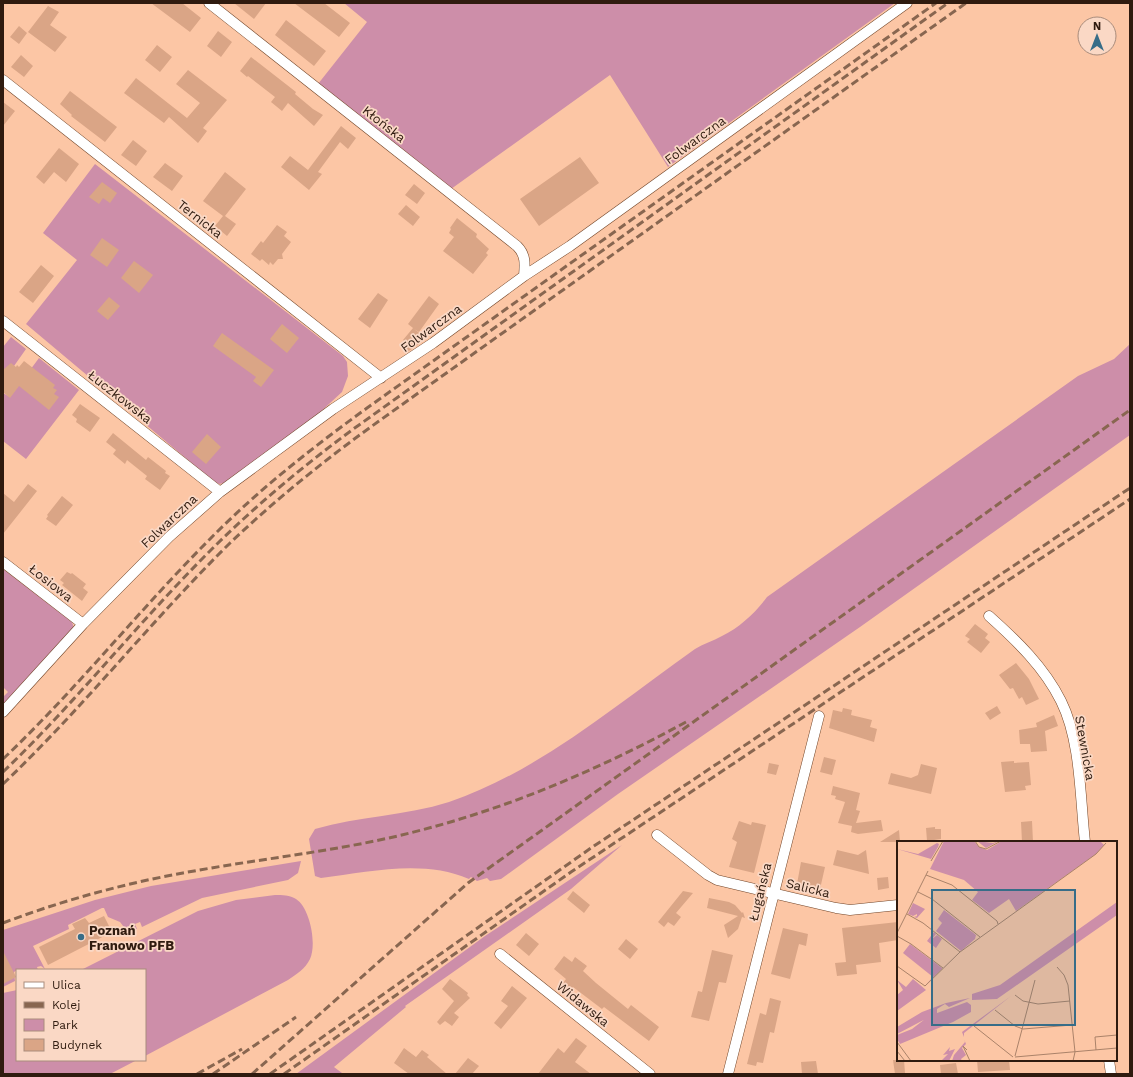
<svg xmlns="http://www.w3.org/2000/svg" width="1133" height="1077" font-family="'Work Sans',sans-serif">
  <rect width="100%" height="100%" fill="#fcc6a5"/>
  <!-- green -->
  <path fill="#cd8ea9" d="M344 3H895L668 167 610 75 451 189 318 84 367 22Z
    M95 164 343 356 347 362 348 376 342 392 316 416 224 483 219 484 213 481 26 324 77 260 43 233Z
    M11 337 26 349 14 366 3 370V347Z
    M1130 344V435L860 627 618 794 501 879 490 881 487 878 477 881 471 877 469 879C423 859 369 872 321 878L315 876 309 839 315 829C359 816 405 816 449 802 540 771 617 704 695 649 703 644 713 641 722 636 740 627 755 613 767 597L1078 376 1114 359Z
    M39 358 79 390 26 459 3 441V393L10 397Z
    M3 569 72 622 74 628 3 706V697L8 692 3 687Z
    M622 845 571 889 405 1006 406 1007 334 1067 342 1073 296 1074 485 936Z
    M301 861 298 873 288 880 202 898 142 927 140 922 135 924 137 929 127 931 120 922 108 917 104 908H102L68 925 69 929 33 946 45 969 41 966 37 967 38 970H17L14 972 15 981 3 987V930L95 900 151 886Z
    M275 895C282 895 290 895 296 899 310 908 317 944 310 959 305 969 297 974 288 980L145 1056V970H81L198 911 236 900Z
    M17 990V1060H137L110 1074H3V993Z"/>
  <!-- building -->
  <path fill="#daa586" d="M151 3H182L201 18 190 32Z
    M234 3H266L254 19Z
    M294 3H324L350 23 339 37Z
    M48 6 59 12 50 25 67 37 55 52 28 32Z
    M286 20 326 51 314 66 275 35Z
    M19 26 27 33 19 44 10 37Z
    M218 31 232 42 221 57 207 46Z
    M157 45 172 57 160 72 145 60Z
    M21 55 33 66 24 77 11 67Z
    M251 57 296 92 295 94 313 109 323 115 314 126 288 103 282 111 271 102 275 97 248 76 247 77 240 71Z
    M188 70 227 100 203 128 207 131 198 143 169 117 164 123 124 93 136 78 187 118 200 103 176 84Z
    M70 91 117 127 105 142 71 116 72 115 60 104Z
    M3 102 15 111 3 126Z
    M341 126 356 138 348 149 340 142 318 172 322 174 309 190 281 167 290 156 308 170Z
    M133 140 147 151 136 166 121 155Z
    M59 148 79 164 66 182 54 172 44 184 36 177Z
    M580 157 599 183 539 226 520 199Z
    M165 163 183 176 172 191 153 177Z
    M225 172 246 189 225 216 236 224 227 236 215 226 223 216 203 201Z
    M102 182 117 193 110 203 103 198 99 204 89 197Z
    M414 184 425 193 417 204 405 195Z
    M406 205 420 217 413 226 398 214Z
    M457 218 477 234 476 237 489 249 486 253 488 255 473 274 443 251 454 237 449 233 451 229 450 228Z
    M277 225 287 232 284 236 291 242 282 254 283 259H278L273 265 270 262 269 265 262 259 260 261 251 254 261 241 263 243Z
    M102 238 119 250 107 267 90 255Z
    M134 261 153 275 139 293 121 278Z
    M41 265 54 276 33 303 19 292Z
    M378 293 388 300 370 328 358 319Z
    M429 296 439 304 419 332 414 329 425 337 419 344 406 353 402 349 407 343 403 340 413 328 408 324Z
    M109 297 120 306 108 320 97 311Z
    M282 324 299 338 287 353 270 339Z
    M222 333 274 370 261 387 253 381 256 377 213 346Z
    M24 361 55 385 53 388 57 390 54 394 59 397 49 410 19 386 10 398 3 392V370L11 363 16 367 17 365 19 367Z
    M80 404 100 418 90 432 76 422 77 419 72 415Z
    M113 433 146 460 148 457 166 471 165 473 170 476 160 490 145 479 147 476 127 460 125 464 113 454 116 450 106 442Z
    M207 434 221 447 206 464 192 452Z
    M28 484 37 491 3 534V493L14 502Z
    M62 496 73 505 56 526 46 519 48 516 47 515Z
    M67 572 71 574 72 573 86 584 83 588 88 592 82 601 62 585 64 583 60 580Z
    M975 624 988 634 985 638 990 642 981 653 967 642 970 639 965 636Z
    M1016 663 1029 679 1039 699 1026 705 1022 697 1019 699 1013 688 1010 689 999 675Z
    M997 706 1001 713 990 720 985 713Z
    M843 708 852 710 851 715 872 720 870 727 877 729 874 742 829 728 833 710 842 712Z
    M1054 715 1058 726 1045 731 1047 751 1031 752 1030 744H1020L1019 730 1037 727 1036 723Z
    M824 757 836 760 832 775 820 772Z
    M1014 761V763L1029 762 1031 785 1025 786 1026 790 1005 792 1001 762Z
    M769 763 779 765 776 775 767 773Z
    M921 764 937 768 931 794 888 784 891 773 911 778 918 775Z
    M833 786 860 793 856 810 860 811 856 823 881 820 883 831 858 834 851 832 852 826 838 823 845 802 835 799 836 796 831 795Z
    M739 821 751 825 752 822 766 825 754 873 729 867 737 842 732 839Z
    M1032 821 1033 842H1022L1021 822Z
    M935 827V829H941V839L927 841 926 828Z
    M899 830 900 842H880Z
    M837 850 858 855 866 850 869 874 833 865Z
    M801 862 825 867 820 889 797 884Z
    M888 877 889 888 878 890 877 878Z
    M573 891 590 905 584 913 567 899Z
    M683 891 693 893 676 913 681 917 674 926 668 922 664 927 658 922Z
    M709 898 729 902 735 905 742 913 743 912 745 918 742 917 738 929 728 938 724 925 738 916 707 908Z
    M104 916 112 932 48 965 39 947 75 929 72 924 85 918 89 923Z
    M898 922V940L879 943 881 962 856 965 857 974 837 976 835 963 846 962 842 928Z
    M783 928 808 934 806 946 799 944 790 979 771 974Z
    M526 933 539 944 529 956 516 945Z
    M626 939 638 949 630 959 618 949Z
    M712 950 733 955 726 983 719 982 709 1021 691 1017 698 991 702 992Z
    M3 951 16 977 3 984Z
    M564 956 572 962 575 957 587 966 583 971 596 983 628 1009 631 1005 659 1027 649 1041 604 1007 602 1009 573 987 571 989 563 983 566 979 554 969Z
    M450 979 468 993 467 995 470 998 454 1013 459 1017 452 1026 445 1021 440 1025 437 1022 454 1001 442 989Z
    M512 986 527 998 501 1029 494 1023 508 1006 501 1001Z
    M770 998 781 1001 774 1033 770 1032 763 1063 757 1062 756 1066 747 1064 760 1013 766 1015Z
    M576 1038 587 1046 575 1062 591 1074H538L558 1048 564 1053Z
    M404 1048 416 1057 422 1050 429 1055 427 1057 447 1074H409L394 1063Z
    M468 1058 479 1066 472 1074H455Z
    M893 1060H904L905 1073 895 1074Z
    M977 1060H1009L1010 1070 978 1072Z
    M816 1061 818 1074H802L801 1062Z
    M956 1063 958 1074H941L940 1065Z"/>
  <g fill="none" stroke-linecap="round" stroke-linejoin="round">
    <!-- street casing -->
    <g stroke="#714427" stroke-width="11">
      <path id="street" d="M209 3 517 246C526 255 525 264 524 276
        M3 80 381 378
        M3 321 220 492
        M3 562 83 624
        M989 616C1017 641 1044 667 1061 701 1081 741 1080 798 1085 842
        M3 712 83 624 169 537 220 492 333 409 433 343 524 276 570 246 907 3
        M657 835 708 875 717 880 836 908 850 910 898 905
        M500 954 650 1074
        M1109 1060 1111 1074
        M728 1074 819 716"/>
    </g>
    <!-- street -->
    <use href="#street" stroke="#fff" stroke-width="10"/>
    <!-- rail -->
    <path stroke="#886650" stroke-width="3" stroke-dasharray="8 4" stroke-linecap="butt" d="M3 759C76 690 139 610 210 539 258 490 312 448 367 408L936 3
      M3 772C73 705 133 629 201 560 248 512 298 470 352 430L948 3
      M3 784C83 708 151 621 229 544 276 499 326 459 379 421L966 3
      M3 923C61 901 122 884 183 873 247 861 311 854 375 841 485 818 587 776 686 722
      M197 1074 242 1049
      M213 1074 296 1017
      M252 1074 468 883 1130 410
      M270 1074 591 848 1130 488
      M284 1074 571 872 1130 499"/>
  </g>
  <!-- markers -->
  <circle fill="#376d88" stroke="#fad8c5" stroke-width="1.5" cx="81" cy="937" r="4"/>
  <g text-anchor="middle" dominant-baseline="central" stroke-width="3.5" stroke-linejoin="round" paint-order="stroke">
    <!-- street labels -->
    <g font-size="13" fill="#2f1b0f" stroke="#fad8c5">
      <text transform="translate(384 124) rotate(38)">Kłońska</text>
      <text transform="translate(695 140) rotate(-36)">Folwarczna</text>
      <text transform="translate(200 219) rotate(38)">Ternicka</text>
      <text transform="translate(431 328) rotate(-36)">Folwarczna</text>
      <text transform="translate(120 397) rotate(38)">Łuczkowska</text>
      <text transform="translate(169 521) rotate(-43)">Folwarczna</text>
      <text transform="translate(51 583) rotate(38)">Łosiowa</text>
      <text transform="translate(1085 748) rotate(80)">Stewnicka</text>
      <text transform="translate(808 888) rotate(14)">Salicka</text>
      <text transform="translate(760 892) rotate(-76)">Ługańska</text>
      <text transform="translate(583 1004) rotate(39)">Widawska</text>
    </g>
    <!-- poi labels -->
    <g font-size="13" font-weight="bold" fill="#2f1b0f" stroke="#fad8c5" text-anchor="start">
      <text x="89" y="930">Poznań<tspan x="89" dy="15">Franowo PFB</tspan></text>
    </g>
  </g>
  <!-- overview -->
  <g transform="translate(897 841)">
    <rect width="220" height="220" fill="#fcc6a5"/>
    <path d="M47 0H77L82 6 90 9 105 0H203L207 4 199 13 119 70 112 58 92 72 75 59 81 51 67 39 33 28ZM80 0 96 2 102 0 89 7ZM40 2 42 3 41 6 34 18 0 8 21 13ZM220 61V74L100 158 75 159V153L103 144ZM16 62 28 68 20 77 17 76 20 75V73L16 75 11 73ZM47 69 79 94 78 98 64 110 39 90 45 82 41 78ZM37 91 39 93 35 98 40 94 45 98 39 107 30 100ZM13 103 45 127V128L28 144 36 136 6 112ZM16 138 29 149 0 170V154L6 149 0 139 9 146ZM114 155 67 192V196L65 191ZM73 157 52 166 48 163 40 168V172L0 193V186L25 171 49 162ZM70 161 74 164V171L56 181 3 203 0 198V194L15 188 32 175ZM67 198 69 203 65 207 69 214 64 218 65 220H55L57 214 68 201ZM53 206 52 210 58 208 52 220H44L51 213 46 214Z" fill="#cd8ea9"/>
    <path fill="none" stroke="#aa8269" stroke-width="1" d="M78 0 82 6 89 8 104 0M34 20 46 0M29 34 55 44 100 80 101 83M21 51 35 58 83 96M10 73 26 82 63 111M0 92 31 30M0 95 14 103 46 127M0 125 28 145 63 111 199 13 209 2M160 126 167 134 171 144 178 211 176 220M118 154 126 160 141 163 173 160M98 169 118 185 126 188 175 184M77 185 116 216M0 201 14 220M70 209 66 205 73 220M199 209 198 196 220 194M0 210 8 220M118 215 138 139M118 216 220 207"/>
    <path fill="#376d88" fill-opacity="0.15" stroke="#376d88" stroke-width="2" d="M35 49H178V184H35Z"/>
    <rect width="220" height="220" fill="none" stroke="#2f1b0f" stroke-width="2"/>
  </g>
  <!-- border -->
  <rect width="1133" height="1077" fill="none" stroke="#2f1b0f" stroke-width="8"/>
  <!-- legend -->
  <rect x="16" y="969" width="130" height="92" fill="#fad8c5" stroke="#a98c7c"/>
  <rect x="24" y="982" width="20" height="6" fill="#ffffff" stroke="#a98c7c"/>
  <text x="52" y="989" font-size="12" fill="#2f1b0f">Ulica</text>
  <rect x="24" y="1002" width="20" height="6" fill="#886650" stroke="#a98c7c"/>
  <text x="52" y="1009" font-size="12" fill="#2f1b0f">Kolej</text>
  <rect x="24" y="1019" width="20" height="12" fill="#cd8ea9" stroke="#a98c7c"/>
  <text x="52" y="1029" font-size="12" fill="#2f1b0f">Park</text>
  <rect x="24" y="1039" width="20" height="12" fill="#daa586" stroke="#a98c7c"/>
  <text x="52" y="1049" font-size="12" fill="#2f1b0f">Budynek</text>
  <!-- north arrow -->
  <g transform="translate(1097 36)"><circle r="19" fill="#fad8c5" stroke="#a98c7c"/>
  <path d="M0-3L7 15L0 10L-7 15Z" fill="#376d88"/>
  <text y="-6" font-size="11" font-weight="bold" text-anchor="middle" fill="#2f1b0f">N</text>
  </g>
</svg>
